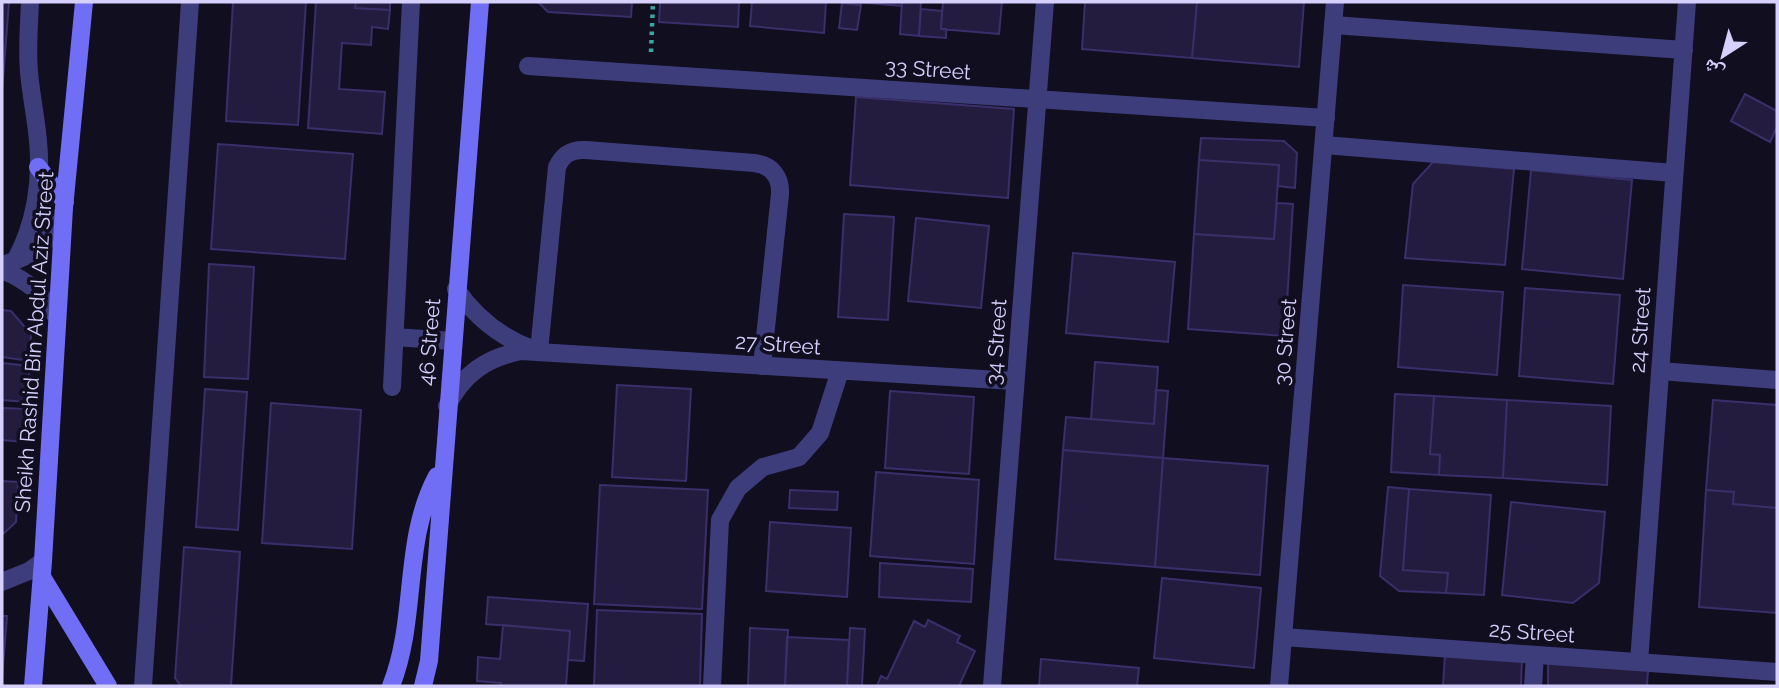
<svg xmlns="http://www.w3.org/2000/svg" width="1779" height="688" font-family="Raleway,'Noto Naskh Arabic',sans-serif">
  <rect width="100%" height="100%" fill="#110e20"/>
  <!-- building -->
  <path fill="#231c3f" stroke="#3a2f6a" stroke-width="2" d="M2 2H9L2 92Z
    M233 2H306L298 125 226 121Z
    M316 2H356L355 8 390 10 388 29 372 27 371 45 342 43 339 89 385 92 382 134 308 128Z
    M356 2H390V10L355 8Z
    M538 2H632L631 17 548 12Z
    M660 2H739L738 27 659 22Z
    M752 2H826L824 33 750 26Z
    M855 2H902V6Z
    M902 2H921L919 36 900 34Z
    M943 2H1002L999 34 941 29Z
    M1085 2H1197L1192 58 1082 49Z
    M1197 2H1304L1299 67 1192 58Z
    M842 3 861 5 857 30 839 28Z
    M921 9 942 11 941 29H946V38L919 36Z
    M1745 94 1777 111V127L1770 142 1731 121Z
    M856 97 1014 109 1008 198 850 185Z
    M1201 138 1284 141 1297 153 1295 188 1278 186 1279 165 1199 160Z
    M218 144 353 154 345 259 211 249Z
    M1199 160 1279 165 1274 239 1194 234Z
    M1433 162 1514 169 1505 265 1405 258 1413 184Z
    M1531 170 1632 180 1623 279 1522 269Z
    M1277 203 1293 204 1285 336 1188 329 1194 234 1274 239Z
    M844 214 894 217 888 320 838 317Z
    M916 218 989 226 981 308 908 301Z
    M1073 253 1175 262 1168 342 1066 333Z
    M209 264 254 267 248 379 204 377Z
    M1403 285 1503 292 1497 375 1398 367Z
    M1525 288 1620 295 1613 384 1519 376Z
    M2 310 11 311 31 334 30 361 2 357Z
    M1095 362 1158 367 1154 424 1091 419Z
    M2 363 30 366 27 402 2 400Z
    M617 385 691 389 686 481 612 477Z
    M205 389 247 392 238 530 196 527Z
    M1156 390 1168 391 1163 458 1063 450 1066 417 1154 424Z
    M890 391 974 397 969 474 885 468Z
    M1395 394 1434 396 1430 454 1440 455 1439 475 1391 472Z
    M1434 396 1507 400 1503 478 1439 475 1440 455 1430 454Z
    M1507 400 1611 406 1607 485 1503 478Z
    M1713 400 1777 405V508L1733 504 1734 492 1706 490Z
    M271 403 361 410 352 549 262 543Z
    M2 408 26 409 24 442 2 440Z
    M1063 450 1163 458 1155 567 1055 559Z
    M1163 458 1268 466 1260 575 1155 567Z
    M876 472 979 480 974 564 870 556Z
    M2 481 18 482 16 522 2 535Z
    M600 485 708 490 702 609 594 604Z
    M1388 487 1409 489 1403 570 1448 573 1446 593 1399 591 1380 576Z
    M1409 489 1491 495 1484 595 1446 593 1448 573 1403 570Z
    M790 490 838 492 837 510 789 508Z
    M1706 490 1734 492 1733 504 1777 508V613L1699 607Z
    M1511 502 1605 512 1599 583 1573 603 1502 595Z
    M770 522 851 528 847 597 766 591Z
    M184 547 240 552 231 686H181L175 678Z
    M880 563 973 569 971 602 879 597Z
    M1162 578 1261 588 1254 668 1154 658Z
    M488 597 588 604 584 661 568 660 570 631 486 624Z
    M597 610 702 614 700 686H594Z
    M2 616H7L2 679Z
    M928 620 960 636 957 642 975 651 959 686H877L881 676 887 679 914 621 925 627Z
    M503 625 570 631 566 686H501V683L477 681 478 657 500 659Z
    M750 628 788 630 785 686H748Z
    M850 628 865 629 862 686H847Z
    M787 637 849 640 847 686H785Z
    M1445 653 1522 657 1521 686H1443Z
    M1041 659 1139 668 1137 686H1039Z
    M1548 663 1648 670 1647 686H1548Z"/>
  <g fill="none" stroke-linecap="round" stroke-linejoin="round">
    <!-- path -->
    <path stroke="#36aaa2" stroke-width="4.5" stroke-dasharray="3.5 5" stroke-linecap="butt" d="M651 52 653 2"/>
    <!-- service -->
    <path stroke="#3e3d7c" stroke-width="18" d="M395 337 452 341
      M539 351 557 167C563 154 572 149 586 150L754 163C771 165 781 176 780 194L762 366
      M392 387 411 2
      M1533 686 1535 655"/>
    <!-- minor -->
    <path stroke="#3e3d7c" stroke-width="18" d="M1333 25 1684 50
      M528 66 1326 118
      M1324 145 1674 173
      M15 261C35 225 42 182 38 141 36 118 31 95 29 72 27 48 29 25 30 2
      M2 265C32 257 53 242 63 212
      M2 270C27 280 42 293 56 316
      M456 289C476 318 500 337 532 349
      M1660 371 1777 380
      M447 406C463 374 486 358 521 351L1015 381
      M2 582 29 571 43 561
      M1639 662 1687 2
      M143 686 190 2
      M712 686 720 520 738 488 763 467 799 457 820 433 840 371
      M992 686 1045 2"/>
    <!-- tertiary -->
    <path stroke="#3e3d7c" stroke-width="18" d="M1283 637 1777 672
      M1279 686 1335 2"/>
    <!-- secondary -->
    <path stroke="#706ef5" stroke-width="18" d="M38 167 65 202
      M42 577 108 686
      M33 686 43 561 64 208 84 2
      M391 686C418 619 402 541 437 476
      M423 686 429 661 480 2"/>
  </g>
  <g text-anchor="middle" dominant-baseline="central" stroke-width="7" stroke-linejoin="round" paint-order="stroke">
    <!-- street labels -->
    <g font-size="21" fill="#d5d0fc" stroke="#110e20">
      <text transform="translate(928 69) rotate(4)">33 Street</text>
      <text transform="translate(1640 330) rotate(-86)">24 Street</text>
      <text transform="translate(34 342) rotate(-86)">Sheikh Rashid Bin Abdul Aziz Street</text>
      <text transform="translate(429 342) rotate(-85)">46 Street</text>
      <text transform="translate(996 342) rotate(-86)">34 Street</text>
      <text transform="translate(1285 342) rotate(-85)">30 Street</text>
      <text transform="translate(778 344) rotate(4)">27 Street</text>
      <text transform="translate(1532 632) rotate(4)">25 Street</text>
    </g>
  </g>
  <!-- border -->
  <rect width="1779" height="688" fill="none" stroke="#d5d0fc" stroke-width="7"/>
  <!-- north arrow -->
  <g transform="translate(1723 56) rotate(216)" stroke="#110e20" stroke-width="5" paint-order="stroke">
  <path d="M0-5L12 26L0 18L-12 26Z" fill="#d5d0fc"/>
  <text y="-10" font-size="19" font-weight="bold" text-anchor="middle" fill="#d5d0fc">ش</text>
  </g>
</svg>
